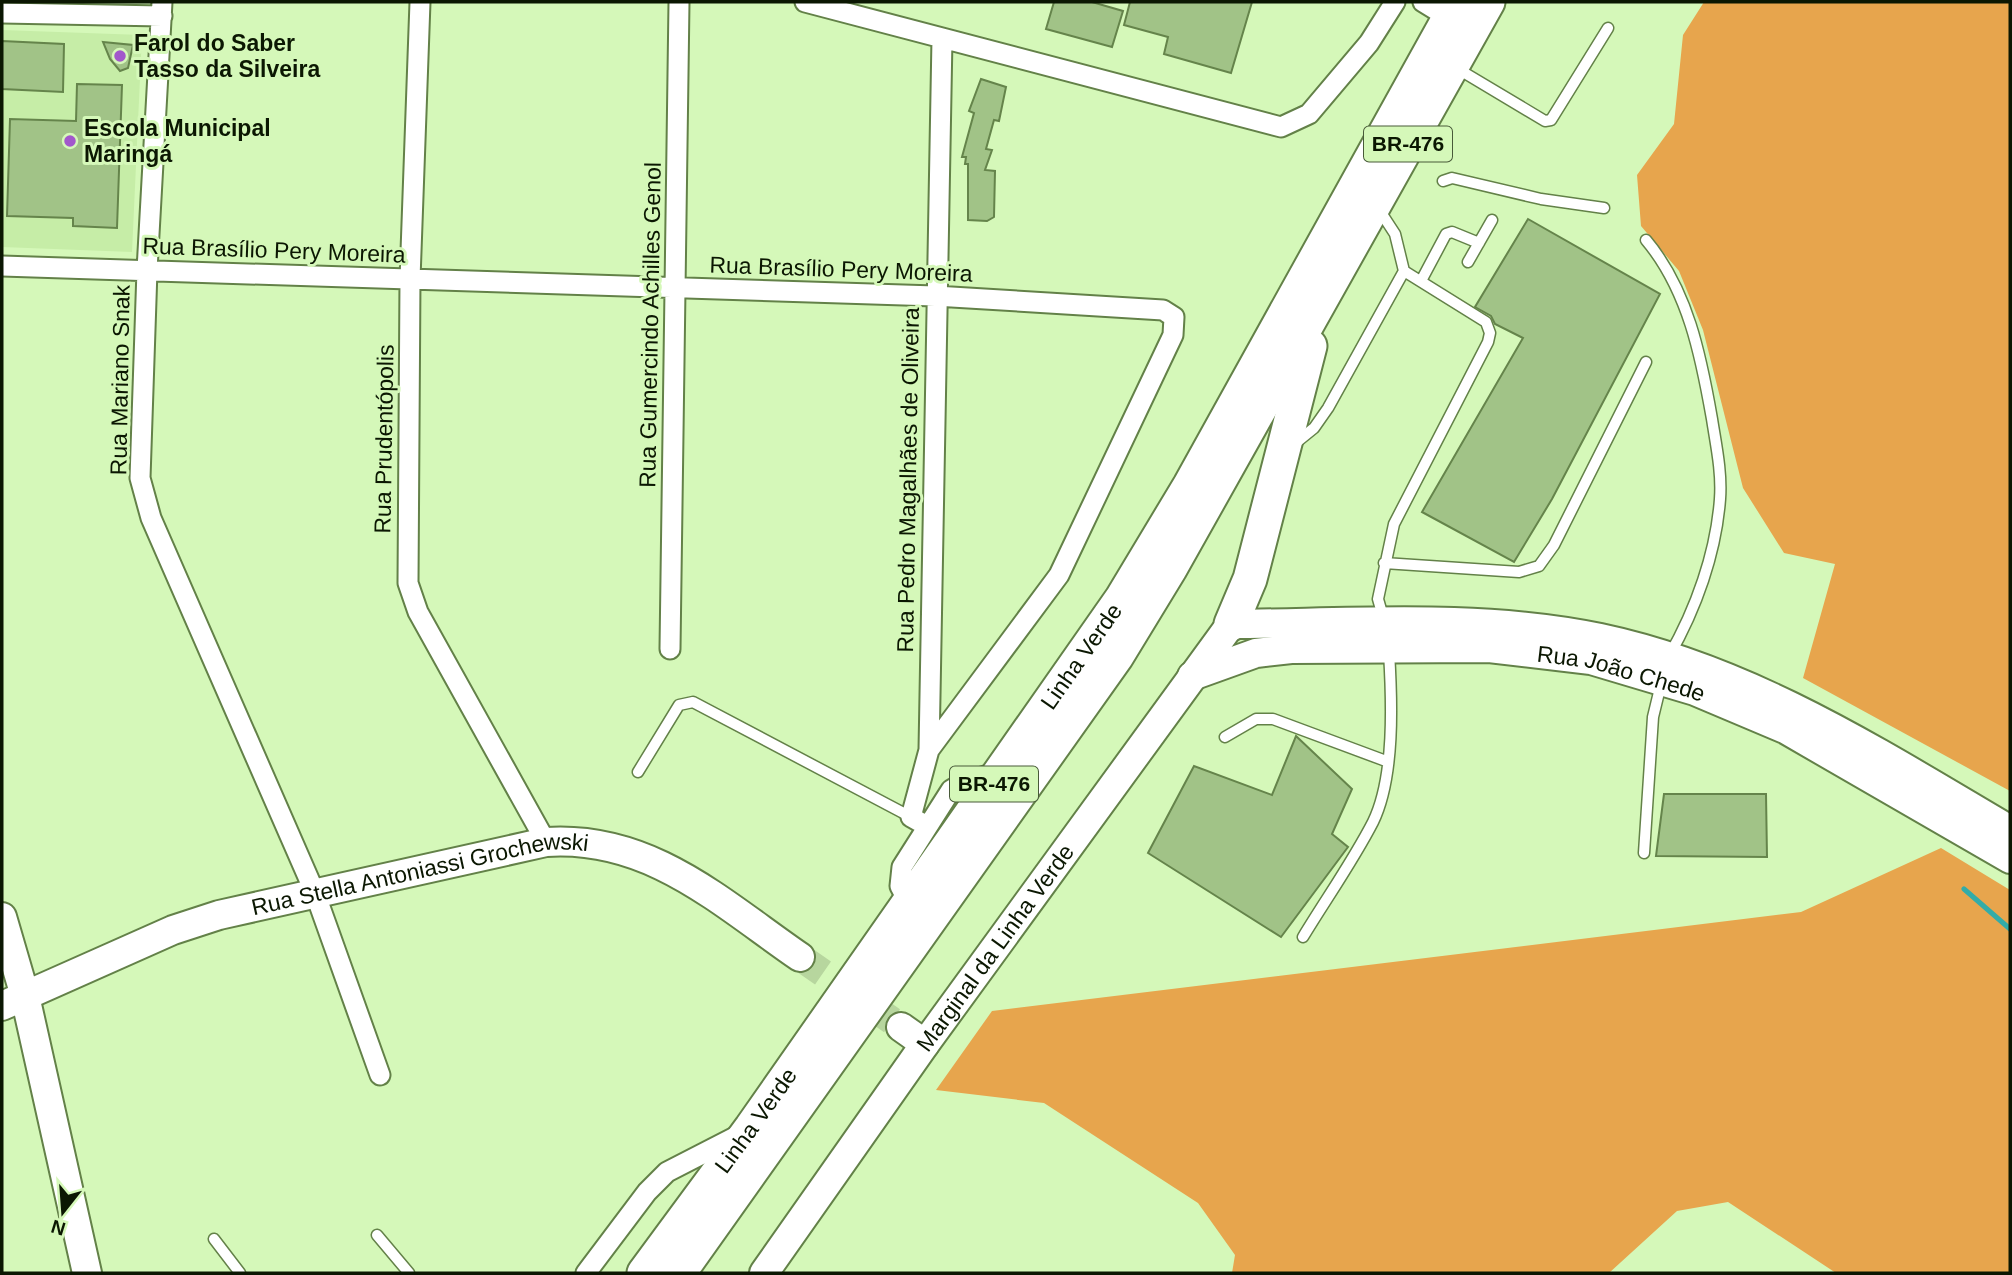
<svg xmlns="http://www.w3.org/2000/svg" width="2012" height="1275" font-family="Helvetica,sans-serif">
	<rect width="100%" height="100%" fill="#d5f8b9"/>
	<path fill="#c6eda7" d="M2,30L142,35L132,252L2,247Z"/>
	<path fill="#e7a54d" d="M1704,2H2010V791L1803,678L1835,564L1784,553L1743,488L1703,330L1679,271L1641,226L1637,175L1674,124L1683,35Z
		M1941,848L2010,890V1273H1836L1728,1202L1677,1211L1609,1273H1232L1235,1255L1198,1203L1044,1103L936,1090L992,1011L1801,912Z"/>
	<g fill="none" stroke-linecap="round" stroke-linejoin="round">
		<path stroke="#33aca8" stroke-width="5" d="M1964,889L2010,929"/>
	</g>
	<path fill="#a1c387" stroke="#65844b" stroke-width="2" d="M1054,2H1092L1123,11L1112,47L1046,29Z
		M1130,2H1252L1231,73L1164,54L1168,37L1124,25Z
		M2,41L64,44L63,92L2,89Z
		M103,42L133,45L128,68L120,71L110,59Z
		M981,79L1006,87L999,121L994,120L986,149L992,150L985,170L995,171L994,217L987,221L968,220V164H965L966,157H962L974,113L969,111Z
		M77,84L122,85L117,228L73,226V218L7,216L10,119L76,121Z
		M1528,219L1660,294L1552,499L1514,562L1422,512L1523,338L1495,324L1491,316L1475,307Z
		M1296,736L1352,789L1332,834L1348,847L1281,937L1148,853L1194,766L1272,795Z
		M1664,794H1766L1767,857L1656,856Z"/>
	<g fill="none" stroke-linecap="round" stroke-linejoin="round">
		<path stroke="#b7d69e" stroke-width="28" stroke-dasharray="28 14" stroke-linecap="butt" d="M800,957L901,1027"/>
		<g stroke="#638148" stroke-width="13">
			<path id="service" d="M1458,69L1545,121L1551,120L1608,28
				M1443,181L1452,178L1541,199L1604,208
				M1380,211L1395,234L1404,271
				M1646,240C1688,290 1701,356 1712,419C1716,445 1722,472 1720,499C1716,553 1696,609 1669,656
				M1468,262L1492,220
				M1421,281L1446,234L1452,232L1479,243
				M1293,445L1314,428L1328,408L1404,271L1486,322L1490,333L1488,342L1394,524L1378,599L1384,620
				M1384,563L1519,572L1539,566L1554,545L1646,362
				M1225,737L1256,719H1273L1386,761
				M638,772L679,705L693,702L911,817
				M1644,853L1653,717L1661,684
				M1303,937C1326,899 1353,861 1373,822C1395,777 1392,701 1389,652
				M377,1235L409,1273
				M214,1239L240,1273"/>
		</g>
		<g stroke="#638148" stroke-width="23">
			<path id="minor" d="M162,2L147,270L140,478L151,518L315,893L380,1075
				M420,2L410,279L408,583L418,612L546,842
				M805,2L1281,127L1309,114L1369,43L1395,2
				M1423,2L1449,18
				M2,13L162,16
				M2,266L935,296L1163,310L1174,317L1173,335L1059,575L929,750
				M670,649L679,2
				M927,826L911,817L929,750L942,38
				M909,903L900,886L902,867L951,790L963,783L998,772
				M586,1273L647,1192L667,1172L741,1134"/>
		</g>
		<g stroke="#638148" stroke-width="32">
			<g id="secondary">
				<path id="s1" d="M1192,676L1256,653L1291,649L1489,648L1591,660L1695,691L1785,729L2010,859"/>
				<path d="M2,917L25,996L87,1273"/>
				<path id="s2" d="M2,1006L173,930L219,915L546,842C650,835 720,902 800,957"/>
				<path d="M901,1027L925,1044"/>
				<path id="s3" d="M764,1273L925,1044L1231,624C1353,623 1480,613 1600,638C1751,670 1879,753 2010,830"/>
			</g>
		</g>
		<g stroke="#638148" stroke-width="37">
			<g id="trunk">
				<path d="M1231,624L1250,579L1310,346"/>
				<path id="s4" d="M644,1273L751,1128L1122,598L1190,485L1458,2"/>
				<path d="M679,1273L1117,656L1170,569L1488,2"/>
			</g>
		</g>
		<use href="#service" stroke="#fff" stroke-width="10"/>
		<use href="#minor" stroke="#fff" stroke-width="19"/>
		<use href="#secondary" stroke="#fff" stroke-width="28"/>
		<use href="#trunk" stroke="#fff" stroke-width="33"/>
	</g>
	<g fill="#a258cb" stroke="#d5f8b9" stroke-width="2.5">
		<circle cx="120" cy="56" r="7"/>
		<circle cx="70" cy="141" r="7"/>
	</g>
	<g text-anchor="middle" stroke-width="6" stroke-linejoin="round" paint-order="stroke">
		<g fill="#d5f8b9" stroke="#485a39" stroke-width="2">
			<rect x="1364" y="126.5" width="88" height="35" rx="5"/>
			<rect x="950" y="766.5" width="88" height="35" rx="5"/>
		</g>
		<g font-size="21" font-weight="bold" fill="#0b1702">
			<text x="1408" y="151">BR-476</text>
			<text x="994" y="791">BR-476</text>
		</g>
		<g font-size="23" font-weight="bold" fill="#0b1702" stroke="#d5f8b9" text-anchor="start">
			<text x="134" y="51">Farol do Saber<tspan x="134" dy="26">Tasso da Silveira</tspan></text>
			<text x="84" y="136">Escola Municipal<tspan x="84" dy="26">Maringá</tspan></text>
		</g>
		<g font-size="23" fill="#0b1702" stroke="#d5f8b9">
			<text transform="translate(274 250) rotate(2)" y="8">Rua Brasílio Pery Moreira</text>
			<text transform="translate(841 269) rotate(2)" y="8">Rua Brasílio Pery Moreira</text>
			<text transform="translate(650 325) rotate(-89)" y="8">Rua Gumercindo Achilles Genol</text>
			<text transform="translate(120 380) rotate(-89)" y="8">Rua Mariano Snak</text>
			<text transform="translate(384 439) rotate(-89)" y="8">Rua Prudentópolis</text>
			<text transform="translate(908 480) rotate(-89)" y="8">Rua Pedro Magalhães de Oliveira</text>
			<text dy="8" stroke="none"><textPath href="#s4" startOffset="756">Linha Verde</textPath></text>
			<text dy="8" stroke="none"><textPath href="#s1" startOffset="436">Rua João Chede</textPath></text>
			<text dy="8" stroke="none"><textPath href="#s2" startOffset="441">Rua Stella Antoniassi Grochewski</textPath></text>
			<text dy="8" stroke="none"><textPath href="#s3" startOffset="399">Marginal da Linha Verde</textPath></text>
			<text dy="8" stroke="none"><textPath href="#s4" startOffset="189">Linha Verde</textPath></text>
		</g>
	</g>
	<rect width="2012" height="1275" fill="none" stroke="#0b1702" stroke-width="7"/>
	<g transform="translate(63 1212) rotate(197)" stroke="#d5f8b9" stroke-width="5" paint-order="stroke">
	<path d="M0-5L12 26L0 18L-12 26Z" fill="#0b1702"/>
	<text y="-10" font-size="19" font-weight="bold" text-anchor="middle" fill="#0b1702">N</text>
	</g>
</svg>
